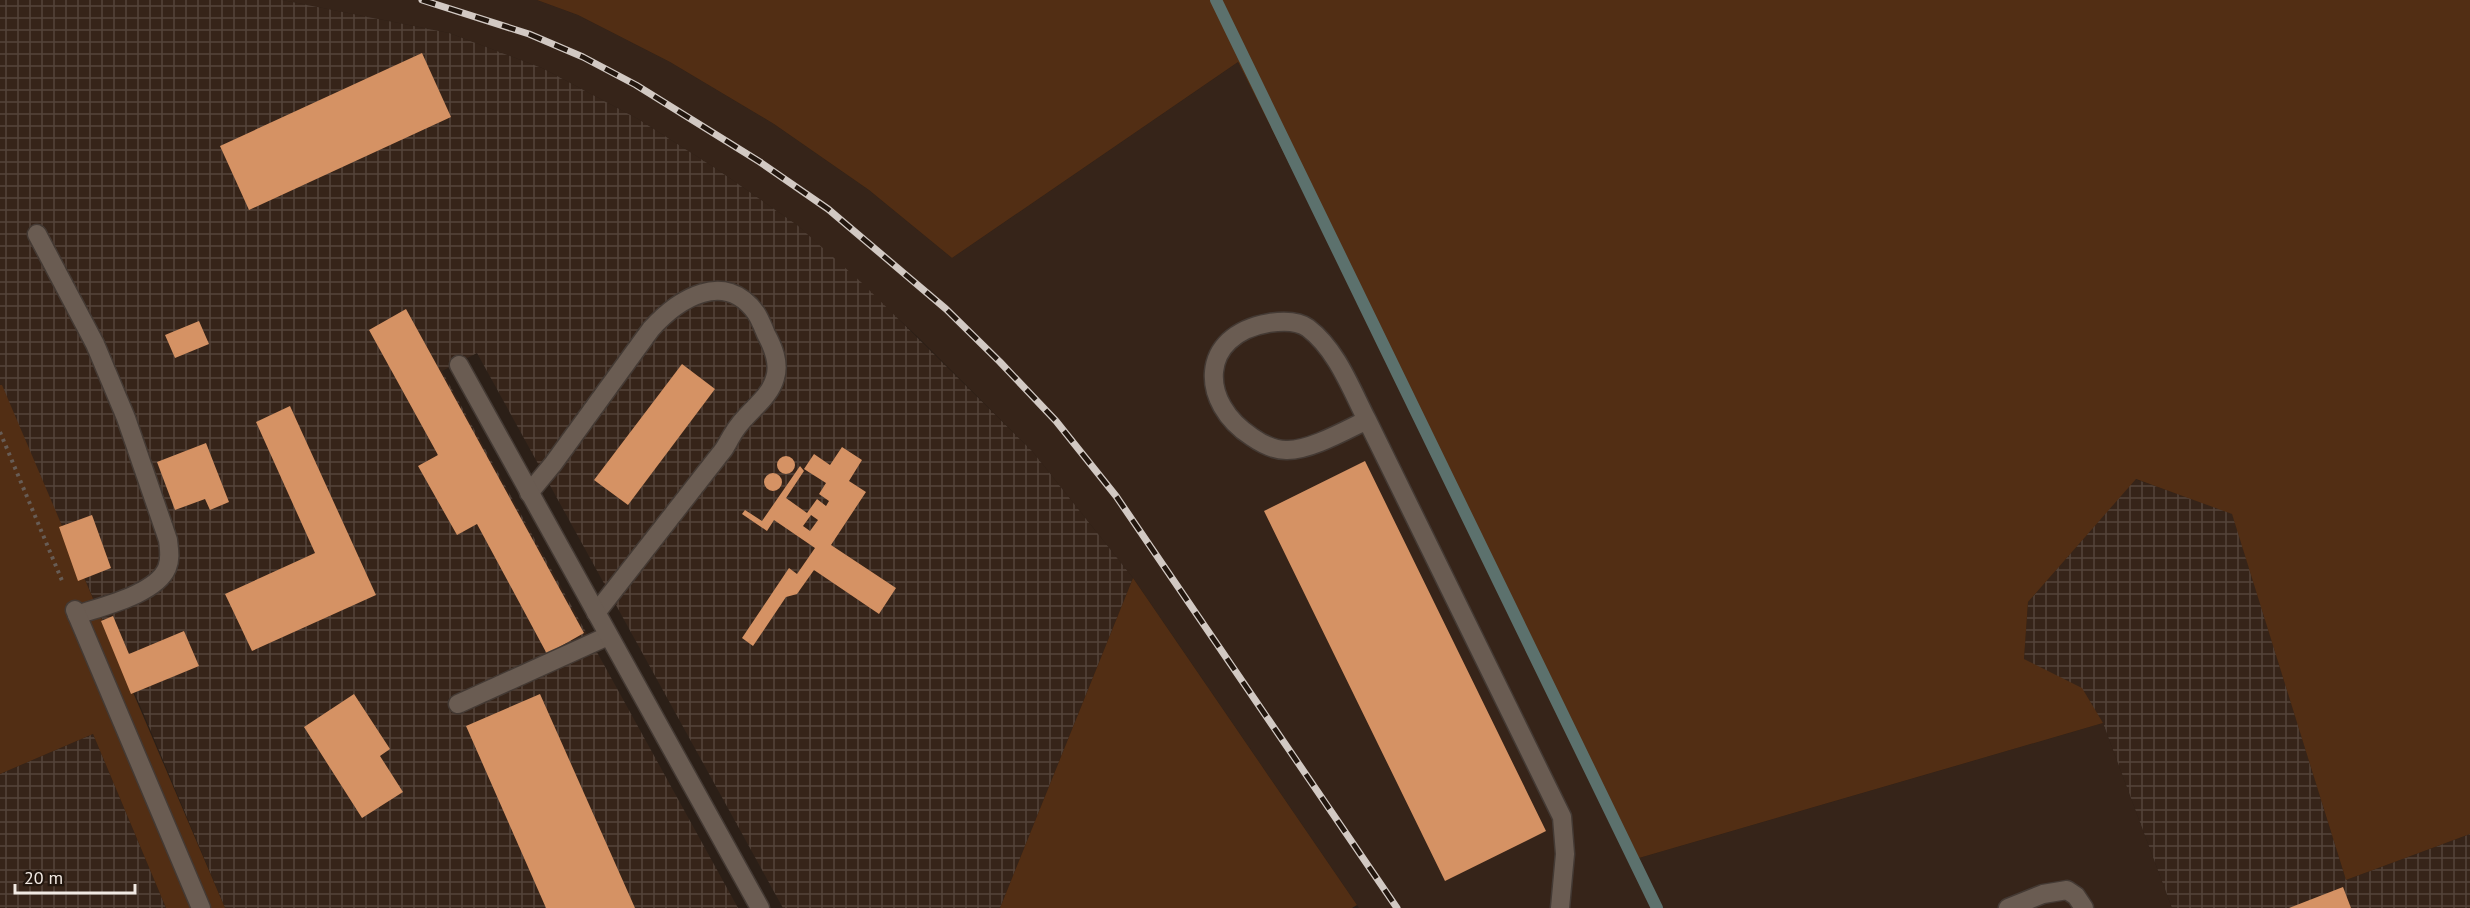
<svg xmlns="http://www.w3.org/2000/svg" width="2470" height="908" font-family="'PT Sans',sans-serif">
	<defs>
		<pattern id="industrial-grid" width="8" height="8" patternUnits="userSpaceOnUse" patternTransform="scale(1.5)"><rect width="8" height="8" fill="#362419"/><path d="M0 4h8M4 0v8" fill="none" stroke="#54443a"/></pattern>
	</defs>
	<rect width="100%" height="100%" fill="#2b1f17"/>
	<path fill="#362419" d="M282,0H537L578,15L670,62L774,124L869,190L952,258L1238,62L1639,858L2103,723L2172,908H1359L1133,578L1032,451L919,338L797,225L715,168L638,119L542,68L449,33Z"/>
	<path fill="url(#industrial-grid)" d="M0,0H282L449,33L542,68L638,119L715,168L797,225L861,282L1032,451L1133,578L1000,908H783L477,353L442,371L738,908H225L145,717L0,385Z
		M2135,479L2232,513L2346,880L2470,834V908H2172L2103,723L2024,659L2028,602Z
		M93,734L166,908H0V774Z"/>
	<path fill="#522e14" d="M537,0H2470V834L2346,880L2232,514L2136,479L2028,602L2024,659L2082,688L2103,723L1639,858L1238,62L952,258L869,190L774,124L670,62L578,15Z
		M0,385H2L225,908H166L93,734L0,774Z
		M1133,578L1357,905L1352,908H1000Z"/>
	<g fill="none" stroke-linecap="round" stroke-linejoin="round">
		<path stroke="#5c716d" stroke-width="12" d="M1216,0L1657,908"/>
	</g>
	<path fill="#d59264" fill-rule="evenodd" d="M422,53L451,117L249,210L220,146Z
		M406,309L584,633L547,654L477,524L457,535L418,466L438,455L369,330Z
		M199,321L209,344L175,358L165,335Z
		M682,364L715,389L628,505L594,480Z
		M290,406L376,595L252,651L225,594L315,553L256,422Z
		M206,443L229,502L210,510L205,499L175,510L157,462Z
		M842,447L862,460L849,481L866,492L831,545L896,588L879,614L814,570L797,594L786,597L753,646L742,638L789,568L797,574L815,548L774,520L767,531L742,514L745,510L762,521L800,466L804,471L786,498L807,513L817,499L826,506L829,501L819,494L826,483L804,469L814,454L830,465ZM811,515L818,520L810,531L803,526Z
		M777 465a9 9 0 1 1 18 0a9 9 0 1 1-18 0Z
		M1365,461L1546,831L1445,881L1264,511Z
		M764 482a9 9 0 1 1 18 0a9 9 0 1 1-18 0Z
		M92,515L111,568L78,581L59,527Z
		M113,616L129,654L184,631L199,666L131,694L101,621Z
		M354,694L390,749L380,756L403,792L362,818L304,727Z
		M540,694L635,908H546L466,726Z
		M2343,887L2351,908H2289Z"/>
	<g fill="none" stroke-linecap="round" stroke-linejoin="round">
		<g stroke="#443a34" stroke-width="21">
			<path id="service" d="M37,234L95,344L126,418L168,540C169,550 171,558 167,568C156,594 103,606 77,615
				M1367,420C1346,430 1309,451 1286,450C1274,450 1262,444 1252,437C1199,403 1198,335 1269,323C1282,321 1297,320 1308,328C1337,350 1351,389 1367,420L1562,817L1565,854L1560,908
				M529,493L553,464L651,329C678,299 725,269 756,313C760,319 763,327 766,334C773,347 780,363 775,378C770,397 750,410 739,425C733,432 729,441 724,449L596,613
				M458,704L608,636
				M2008,908L2043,894L2067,890L2076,896L2084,908"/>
		</g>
		<g stroke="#443a34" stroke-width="21">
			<path id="minor" d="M459,365L760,908
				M75,610L201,908"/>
		</g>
		<path stroke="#675c55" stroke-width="4" stroke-dasharray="3 4.5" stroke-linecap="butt" d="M0,432L63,583"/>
		<use href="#service" stroke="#6a5c52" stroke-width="18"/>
		<use href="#minor" stroke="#6a5c52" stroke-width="18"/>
		<g stroke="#d2c9c3" stroke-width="7">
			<path id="rail" d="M422,0L529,34L583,57L636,85L760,162L828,209L946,309L1000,362L1056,421L1116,496L1397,908"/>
		</g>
		<use href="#rail" stroke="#22160e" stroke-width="4.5" stroke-dasharray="14" stroke-linecap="butt"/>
	</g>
	<path d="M15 884v9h120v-9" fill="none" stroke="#f1e9e3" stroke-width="3"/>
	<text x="24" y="884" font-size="18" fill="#f1e9e3" stroke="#22160e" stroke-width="4.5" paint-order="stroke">20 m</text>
</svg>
